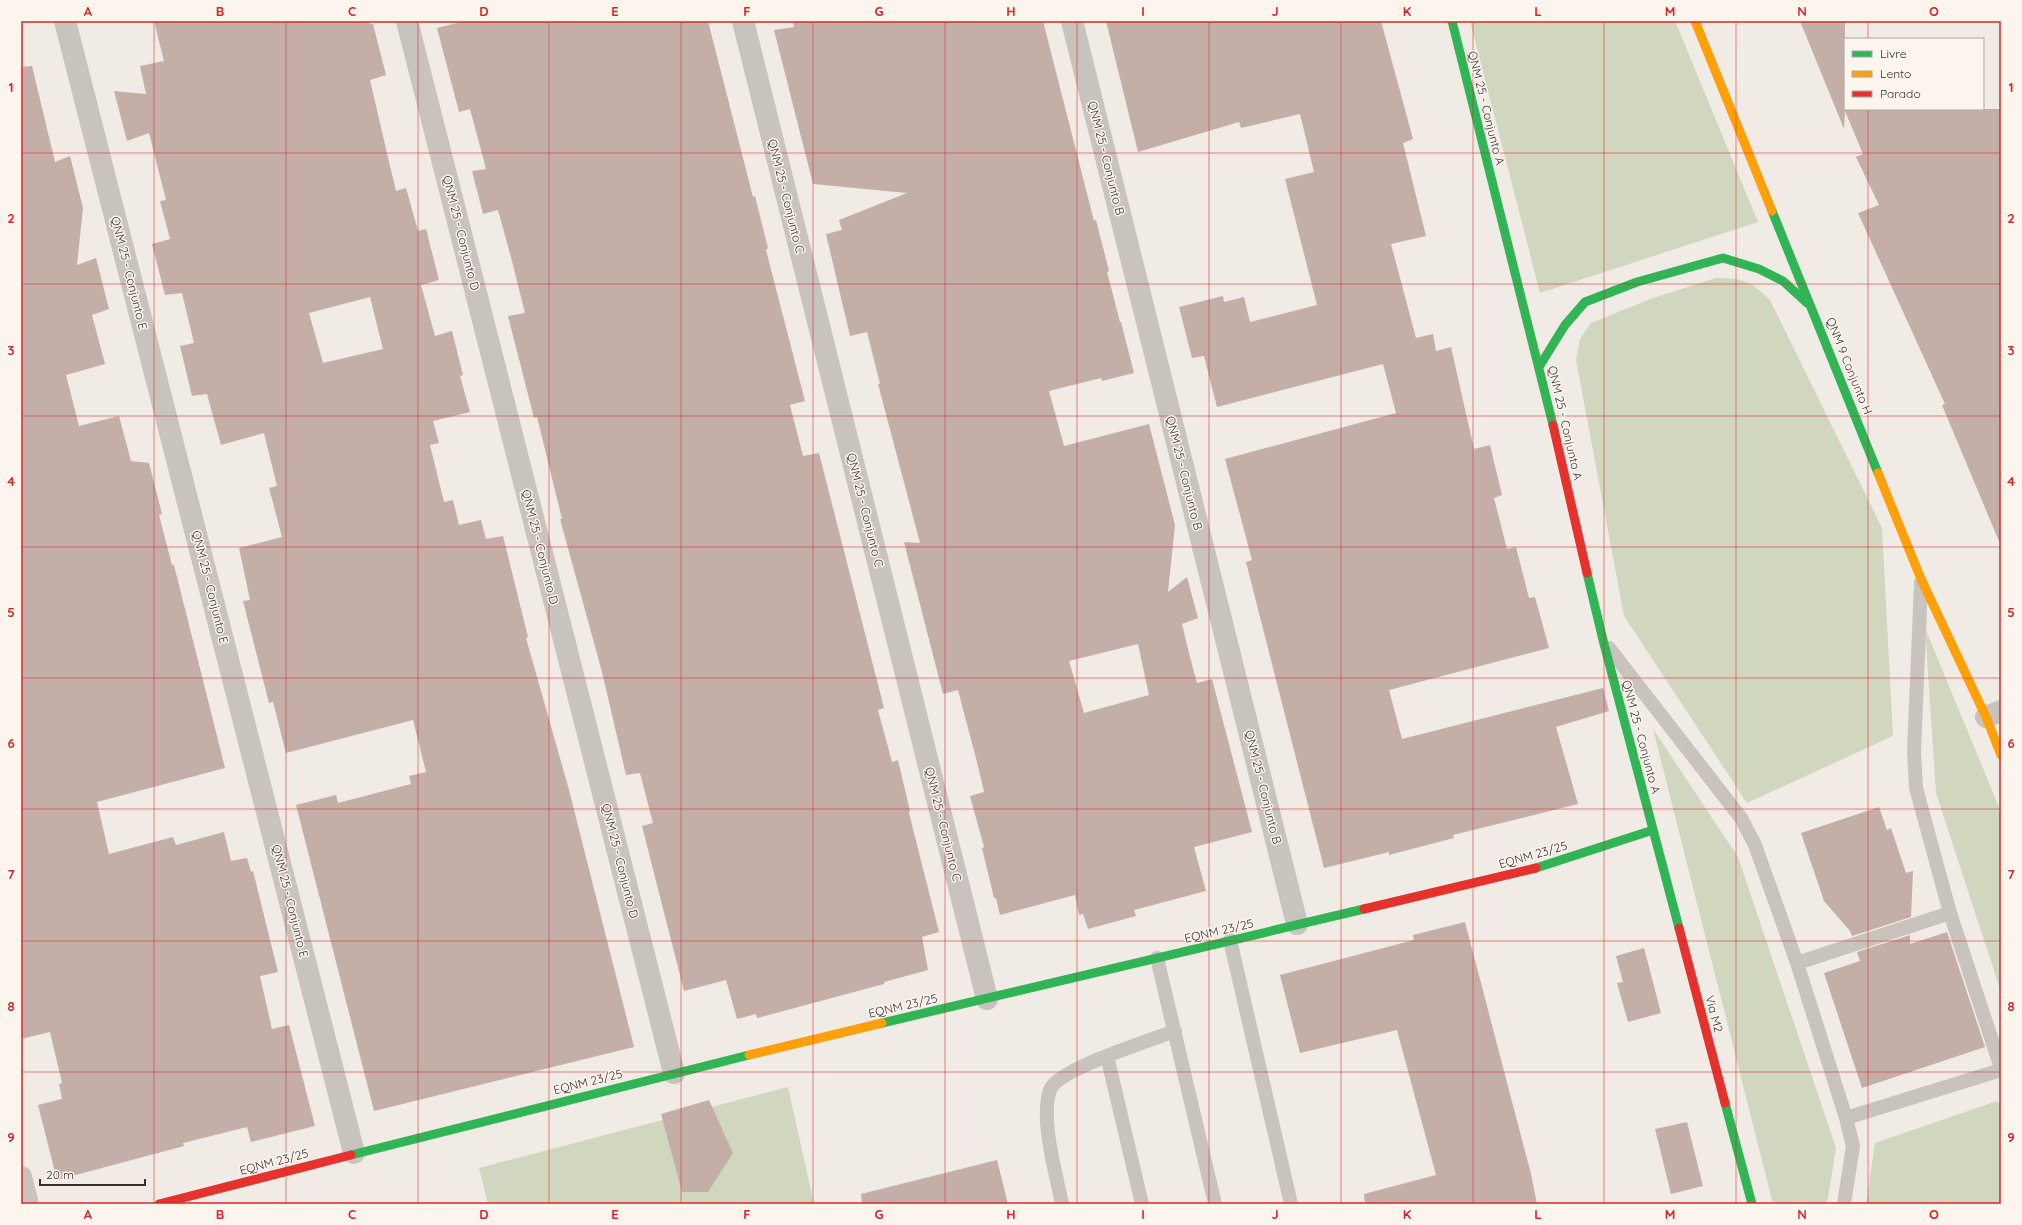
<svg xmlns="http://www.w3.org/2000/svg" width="2022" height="1225" font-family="Quicksand,sans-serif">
	<rect width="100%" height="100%" fill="#f0ebe5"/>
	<path fill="#d1d6bf" d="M1470,21H1675L1758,222L1540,293Z
		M1716,278C1743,278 1751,281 1770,300L1882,528L1893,736L1747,803L1624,616L1576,360L1580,339L1591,323L1653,298Z
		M1925,628L2001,812V992L1936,793Z
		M1653,729L1738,857L1836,1148L1827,1204H1773Z
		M788,1087L814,1204H488L479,1168Z
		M1997,1101L2001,1105V1204H1866L1875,1143Z"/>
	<path fill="#c3afa7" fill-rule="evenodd" d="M154,21H369L370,24H373L386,75L370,80L386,149L396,191L406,188L418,231L426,229L439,280L421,285L435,336L452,331L463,375L460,376L470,412L433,421L439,443L430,445L444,502L453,500L459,525L481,520L486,539L503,536L528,637L526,638L569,790L634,1047L374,1111L296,805L336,795L338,803L411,784L409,776L426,772L413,720L286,753L273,702L269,703L243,601L250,600L239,548L282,537L269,488L277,486L264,433L221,445L207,394L192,396L180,346L194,343L182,293L165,295L152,244L170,239L160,201L166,200L149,133L127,141L114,91L146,94L140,66L164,61ZM370,297L383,349L323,363L309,313Z
		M465,21H708L753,197L755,196L768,248L766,250L805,401L790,405L803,456L819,453L884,708L878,710L892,762L898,760L910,811L909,813L939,932L922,937L928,970L884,982V984L757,1018L756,1014L737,1019L726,980L684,991L642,826L653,823L640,773L626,775L602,672L560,519H562L537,417L534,418L508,316L525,313L512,261L498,210L483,214L472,171L486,169L470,109L459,112L437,28Z
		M793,21H1043L1094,221L1096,220L1109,271L1107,272L1120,322H1121L1134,373L1102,381L1101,378L1049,391L1064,446L1149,424L1175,525L1168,592L1187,577L1198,618L1182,624L1190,657L1197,683L1212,679L1252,832L1194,847L1206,891L1134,910L1136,916L1088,929L1083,914L1079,915L1075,895L1000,915L996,898H994L982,848L984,847L970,796L984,792L978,766L958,690L943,694L904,542L920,543L878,384H880L867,332L850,336L826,234L842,230L839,220L907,193L813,184L774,30L794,27ZM1138,644L1149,695L1084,713L1069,661Z
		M1106,21H1381L1413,139L1403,143L1426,236L1391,244L1416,338L1433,334L1436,351L1451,347L1474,449L1490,445L1502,495L1494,498L1507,549L1516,547L1529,598L1535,597L1549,648L1389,690L1402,739L1603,688L1609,711L1556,727L1578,804L1453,835L1454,838L1389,855V852L1324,868L1246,562L1252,560L1225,459L1396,413L1383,364L1217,407L1204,356L1192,358L1179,307L1223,296L1224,302L1244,297L1250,322L1317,305L1285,179L1314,172L1300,114L1241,128L1239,122L1138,152Z
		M1800,21H1845V109H2001V546L1942,405L1945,404L1858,213L1879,205L1856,157L1863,154L1845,111L1844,129Z
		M32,66L55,162L70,156L83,208L77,265L96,258L109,309L92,315L105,364L66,375L79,426L119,416L131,461L149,463L162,514L159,515L172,565H174L225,768L97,802L109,854L173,837L176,845L224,832L231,861L247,858L251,872L253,871L278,972L260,976L272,1029L289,1025L315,1126L251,1142L247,1127L183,1143L184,1146L57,1180L38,1105L62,1099L59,1084L62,1083L50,1032L21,1039V67Z
		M1879,807L1887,830L1891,828L1906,873L1913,871L1911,917L1852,936L1850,931L1824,901L1801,833Z
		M1465,922L1531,1174L1537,1204H1365L1364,1194L1436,1175L1397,1030L1300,1053L1280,975L1414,940L1413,935Z
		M1947,932L1985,1047L1862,1088L1824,973L1860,961L1857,952L1910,935V944Z
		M1644,948L1661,1013L1628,1022L1617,983L1623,982L1616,956Z
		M709,1100L733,1153L708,1192H682L661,1114Z
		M1687,1122L1703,1186L1671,1194L1655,1129Z
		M997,1160L1008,1204H862L861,1194Z"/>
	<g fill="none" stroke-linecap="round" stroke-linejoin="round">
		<path stroke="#c9c3be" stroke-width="14" d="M1921,583L1914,752L1916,788L1950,913L2001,1068
			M1609,648L1741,818L1755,845L1797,963L1846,1118L1853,1146L1844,1204
			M1230,940L1291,1204
			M1157,958L1215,1204
			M1797,963L1950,913
			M1107,1056L1142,1204
			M1846,1118L2001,1070
			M1062,1204C1056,1173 1040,1120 1050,1090C1057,1069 1152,1040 1175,1031"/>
		<path stroke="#c9c3be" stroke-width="22" d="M65,21L354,1153
			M407,21L674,1073
			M743,21L987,999
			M1072,21L1297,924
			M1986,717L2001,711
			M21,1177L28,1204"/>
		<path stroke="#30b455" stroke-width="9" d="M1452,21L1553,425
			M1772,211L1878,473
			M1539,367L1565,325L1585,302L1637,282L1723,258L1759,269L1783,281L1807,303
			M1587,573L1603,640L1679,928
			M1536,868L1653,830
			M882,1023L1364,909
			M1725,1103L1752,1204
			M351,1155L749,1055"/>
		<path stroke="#ff9f0a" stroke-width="9" d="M1695,21L1772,211
			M1878,473L1921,579L1986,717L2001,755
			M749,1055L882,1023"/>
		<path stroke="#e5322d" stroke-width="9" d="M1553,425L1587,573
			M1364,909L1536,868
			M1679,928L1725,1103
			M159,1204L351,1155"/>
	</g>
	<path fill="none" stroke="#d62828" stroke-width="1" stroke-opacity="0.55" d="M154,21V1204M286,21V1204M418,21V1204M549,21V1204M681,21V1204M813,21V1204M945,21V1204M1077,21V1204M1209,21V1204M1341,21V1204M1473,21V1204M1604,21V1204M1736,21V1204M1868,21V39M1868,109V1204M21,153H2001M21,284H2001M21,416H2001M21,547H2001M21,678H2001M21,809H2001M21,941H2001M21,1072H2001"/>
	<g text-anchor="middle" stroke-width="3" stroke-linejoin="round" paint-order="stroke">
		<g font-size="12" fill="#3b302b" stroke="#fbf5ee">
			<text transform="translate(1486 108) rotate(76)" y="4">QNM 25 - Conjunto A</text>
			<text transform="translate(1106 158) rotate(76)" y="4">QNM 25 - Conjunto B</text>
			<text transform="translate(786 196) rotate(76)" y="4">QNM 25 - Conjunto C</text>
			<text transform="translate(461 233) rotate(76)" y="4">QNM 25 - Conjunto D</text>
			<text transform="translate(129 273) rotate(76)" y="4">QNM 25 - Conjunto E</text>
			<text transform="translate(1849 366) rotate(68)" y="4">QNM 9 Conjunto H</text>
			<text transform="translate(1565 423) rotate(77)" y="4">QNM 25 - Conjunto A</text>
			<text transform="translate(1184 473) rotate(76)" y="4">QNM 25 - Conjunto B</text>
			<text transform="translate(865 510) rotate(76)" y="4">QNM 25 - Conjunto C</text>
			<text transform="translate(540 547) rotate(76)" y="4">QNM 25 - Conjunto D</text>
			<text transform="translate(210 587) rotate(76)" y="4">QNM 25 - Conjunto E</text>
			<text transform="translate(1641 737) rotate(75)" y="4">QNM 25 - Conjunto A</text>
			<text transform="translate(1263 787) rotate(76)" y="4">QNM 25 - Conjunto B</text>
			<text transform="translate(943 824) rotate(76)" y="4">QNM 25 - Conjunto C</text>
			<text transform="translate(1533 855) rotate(-16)" y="4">EQNM 23/25</text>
			<text transform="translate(620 861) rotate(76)" y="4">QNM 25 - Conjunto D</text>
			<text transform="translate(290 901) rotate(76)" y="4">QNM 25 - Conjunto E</text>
			<text transform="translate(1219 931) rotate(-13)" y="4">EQNM 23/25</text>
			<text transform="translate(903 1006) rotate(-13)" y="4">EQNM 23/25</text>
			<text transform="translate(1714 1014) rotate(75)" y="4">Via M2</text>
			<text transform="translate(588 1082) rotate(-14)" y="4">EQNM 23/25</text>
			<text transform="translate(274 1162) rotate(-15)" y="4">EQNM 23/25</text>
		</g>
	</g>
	<rect width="2022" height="1225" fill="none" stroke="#fbf5ee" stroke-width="44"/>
	<rect x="1844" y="38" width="140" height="72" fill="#fbf5ee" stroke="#aea6a0"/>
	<rect x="1852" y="51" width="20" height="6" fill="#30b455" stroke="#aea6a0"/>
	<text x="1880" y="58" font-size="12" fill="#3b302b">Livre</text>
	<rect x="1852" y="71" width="20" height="6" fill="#ff9f0a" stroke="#aea6a0"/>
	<text x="1880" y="78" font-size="12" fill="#3b302b">Lento</text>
	<rect x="1852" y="91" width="20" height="6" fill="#e5322d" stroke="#aea6a0"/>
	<text x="1880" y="98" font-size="12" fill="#3b302b">Parado</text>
	<path d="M40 1179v6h105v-6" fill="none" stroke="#3b302b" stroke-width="2"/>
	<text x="46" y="1179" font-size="12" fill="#3b302b" stroke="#fbf5ee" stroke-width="3" paint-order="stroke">20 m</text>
	<rect x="22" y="22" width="1978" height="1181" fill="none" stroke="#d62828" stroke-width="1.5"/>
	<g font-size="13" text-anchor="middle" font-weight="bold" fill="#d62828">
		<text x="88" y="16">A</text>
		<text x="220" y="16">B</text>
		<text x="352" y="16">C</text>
		<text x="484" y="16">D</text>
		<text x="615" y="16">E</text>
		<text x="747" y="16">F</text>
		<text x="879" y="16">G</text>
		<text x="1011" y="16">H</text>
		<text x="1143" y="16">I</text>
		<text x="1275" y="16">J</text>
		<text x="1407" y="16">K</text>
		<text x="1538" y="16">L</text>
		<text x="1670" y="16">M</text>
		<text x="1802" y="16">N</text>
		<text x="1934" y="16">O</text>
		<text x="11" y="92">1</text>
		<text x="2011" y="92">1</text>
		<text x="11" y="223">2</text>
		<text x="2011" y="223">2</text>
		<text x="11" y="355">3</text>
		<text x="2011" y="355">3</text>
		<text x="11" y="486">4</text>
		<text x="2011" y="486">4</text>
		<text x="11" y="617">5</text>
		<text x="2011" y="617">5</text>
		<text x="11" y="748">6</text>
		<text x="2011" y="748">6</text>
		<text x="11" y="879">7</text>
		<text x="2011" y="879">7</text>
		<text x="11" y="1011">8</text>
		<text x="2011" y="1011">8</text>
		<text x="11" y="1142">9</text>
		<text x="2011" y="1142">9</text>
		<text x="88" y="1219">A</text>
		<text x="220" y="1219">B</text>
		<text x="352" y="1219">C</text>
		<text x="484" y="1219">D</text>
		<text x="615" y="1219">E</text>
		<text x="747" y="1219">F</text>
		<text x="879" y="1219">G</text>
		<text x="1011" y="1219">H</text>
		<text x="1143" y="1219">I</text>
		<text x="1275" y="1219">J</text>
		<text x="1407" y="1219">K</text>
		<text x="1538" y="1219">L</text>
		<text x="1670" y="1219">M</text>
		<text x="1802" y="1219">N</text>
		<text x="1934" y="1219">O</text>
	</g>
</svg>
